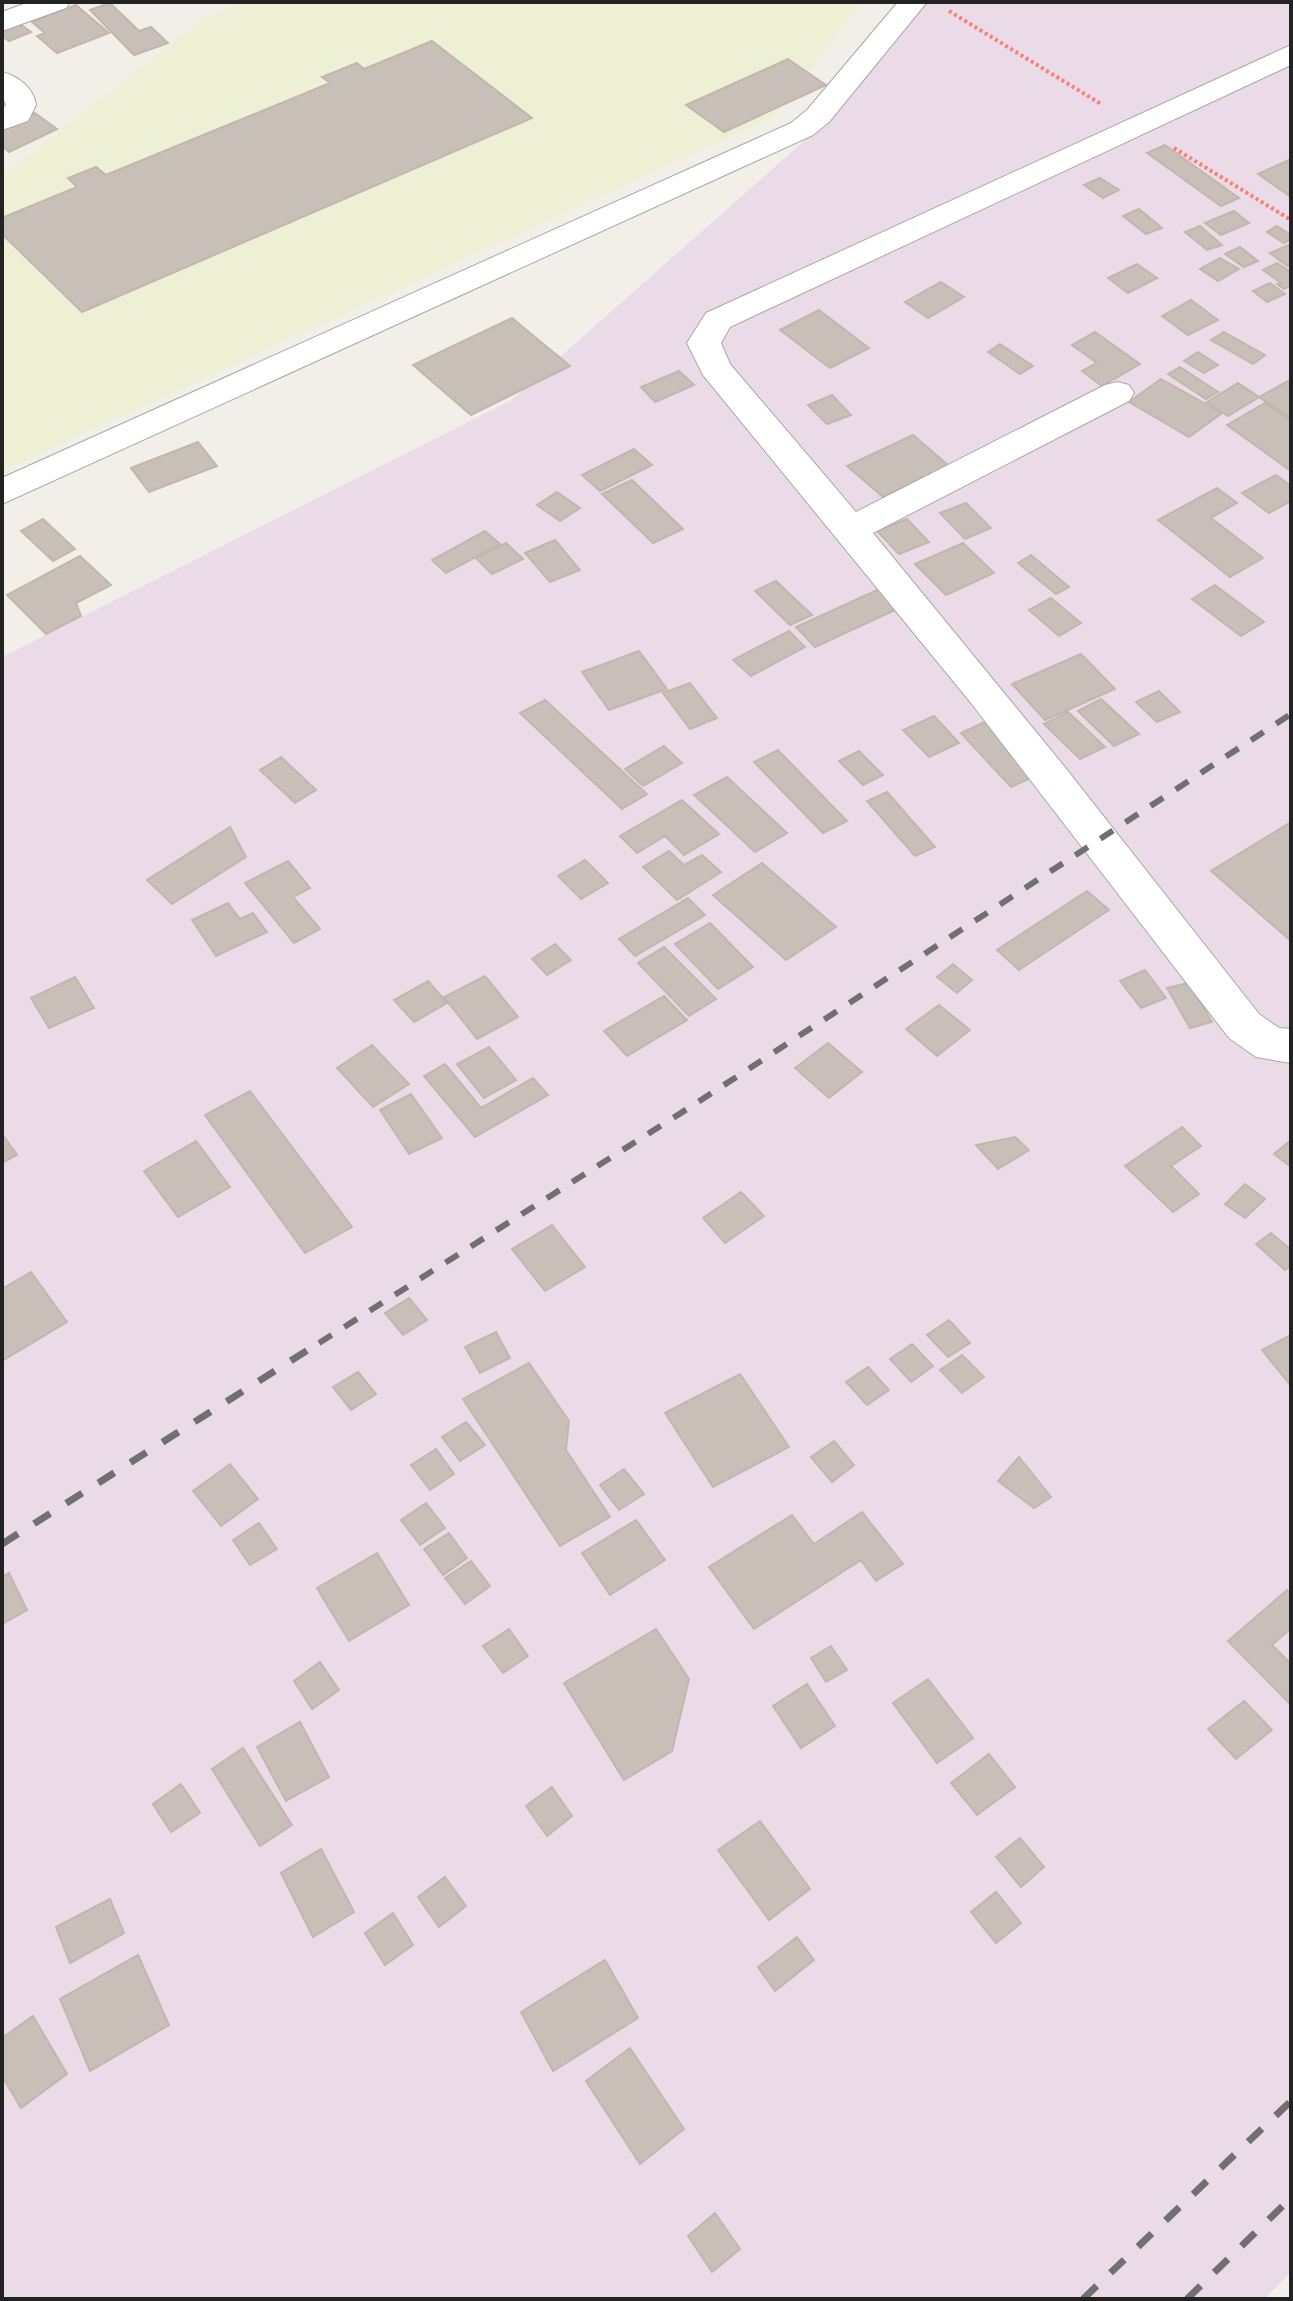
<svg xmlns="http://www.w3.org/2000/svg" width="1293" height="2301" font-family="'Golos Text',sans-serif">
	<rect width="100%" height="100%" fill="#f2efe9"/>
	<path fill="#ebdbe8" d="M910,2H1291V2272L1264,2299H2V657L510,401L812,134Z"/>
	<path fill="#eef0d5" d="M242,2H859L861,3L774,117L2,471V176L204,18Z"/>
	<path fill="#c7bfb8" stroke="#c4b6ab" stroke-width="2" d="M110,3L139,31L151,27L168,43L134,55L90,10Z
		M76,5L109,33L57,53L37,36L45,33L32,22Z
		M20,24L31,32L9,41L2,36V31Z
		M432,41L532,118L82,312L2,234V218L77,187L68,178L96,167L106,175L330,83L322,77L357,63L364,69Z
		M788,59L826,85L724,132L686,105Z
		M35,113L57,129L9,152L2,146V128Z
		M1165,145L1239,198L1221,206L1147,153Z
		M1291,159V197L1258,174Z
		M1100,178L1119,190L1103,198L1084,185Z
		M1139,209L1162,228L1146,234L1123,216Z
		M1234,211L1249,223L1221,235L1205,223Z
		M1200,226L1222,245L1207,250L1185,232Z
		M1277,226L1291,235V239L1284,243L1267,232Z
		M1291,244V265L1287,266L1270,253Z
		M1240,247L1258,261L1244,267L1225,254Z
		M1220,258L1239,269L1218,281L1200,269Z
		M1277,263L1291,272V285L1284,289L1277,284L1281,283L1263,270Z
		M1137,264L1157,278L1128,293L1108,278Z
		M941,282L964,297L928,318L905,302Z
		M1270,283L1285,294L1267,302L1253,291Z
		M1191,300L1218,320L1188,335L1162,316Z
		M819,310L869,348L830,368L780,330Z
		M512,318L570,366L471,415L413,365Z
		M1095,332L1140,364L1102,386L1082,371L1097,363L1072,345Z
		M1224,332L1265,355L1253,364L1211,340Z
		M1000,344L1033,366L1020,374L988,352Z
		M1198,352L1218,365L1204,373L1184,361Z
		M1180,367L1218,392L1206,399L1168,374Z
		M679,371L694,385L655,402L641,387Z
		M1161,379L1222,413L1189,437L1129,402Z
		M1288,381L1291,383V419L1259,397Z
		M1238,383L1259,397L1228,416L1207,402Z
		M832,395L851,415L827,424L808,405Z
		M1265,403L1291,421V471L1227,425Z
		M913,435L948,465L883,497L847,466Z
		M198,442L217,466L149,492L131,468Z
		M634,449L652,465L600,491L582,475Z
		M1276,475L1291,486V501L1269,513L1242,493Z
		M632,480L683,529L653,543L602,494Z
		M1217,488L1237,503L1211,518L1263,558L1230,577L1158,520Z
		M557,492L580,508L560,521L537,505Z
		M966,503L991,528L965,539L940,513Z
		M43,519L75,549L53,561L21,531Z
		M907,519L929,542L899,554L877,531Z
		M485,531L500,544L446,573L432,560Z
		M555,540L580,570L550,582L525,553Z
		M506,543L523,559L492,574L476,558Z
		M963,543L994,573L946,595L915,564Z
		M1031,555L1069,587L1056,594L1018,563Z
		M80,556L111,585L76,603L81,616L46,634L7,595Z
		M776,581L812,615L790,625L755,591Z
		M1215,585L1264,622L1241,636L1192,599Z
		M886,586L906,605L815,647L796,627Z
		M1051,598L1081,623L1059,636L1029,610Z
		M789,631L805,647L751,676L733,660Z
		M639,651L667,689L609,710L582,672Z
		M1081,654L1115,689L1045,720L1012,684Z
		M690,683L717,718L690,729L663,693Z
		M1159,691L1180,712L1157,722L1136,702Z
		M1101,699L1139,734L1114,746L1078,711Z
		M545,700L647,794L622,809L520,713Z
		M1068,712L1105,747L1080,759L1044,724Z
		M934,716L959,743L929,757L903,730Z
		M991,719L1042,773L1011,787L961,733Z
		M664,746L682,763L643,786L625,769Z
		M778,750L847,821L823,833L754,762Z
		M859,751L883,775L863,785L839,761Z
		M281,757L316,790L295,803L260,770Z
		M727,777L787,833L755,852L694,795Z
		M887,792L935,847L915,856L867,801Z
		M682,800L719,834L684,855L665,836L637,853L620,836Z
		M1291,822V941L1211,871Z
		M230,827L246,857L172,904L147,880Z
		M669,851L684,865L702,855L721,872L677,900L643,867Z
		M585,860L608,883L581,899L558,876Z
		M288,861L310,888L293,897L320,929L294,943L245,883Z
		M762,863L836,927L786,960L713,895Z
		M1087,891L1109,910L1019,970L997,950Z
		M688,898L705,915L635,956L619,939Z
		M228,903L240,919L253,913L267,932L216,956L192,920Z
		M710,923L753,967L718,989L675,944Z
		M555,944L571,960L547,975L532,959Z
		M664,947L716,999L689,1016L638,963Z
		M953,964L972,980L957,993L937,977Z
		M1145,970L1166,998L1141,1008L1120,981Z
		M485,976L518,1017L477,1039L444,997Z
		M75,977L94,1008L49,1028L31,998Z
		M428,981L447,1003L414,1022L394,1000Z
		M1189,983L1212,1022L1190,1028L1167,988Z
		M664,996L687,1020L627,1056L604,1031Z
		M939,1005L970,1030L937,1056L906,1029Z
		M828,1043L862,1072L829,1098L795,1068Z
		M372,1045L409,1084L373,1107L337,1068Z
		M489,1047L516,1080L484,1098L457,1064Z
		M445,1064L481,1108L533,1078L548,1095L475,1137L424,1076Z
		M250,1091L352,1227L305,1253L205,1115Z
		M411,1094L442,1138L409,1154L380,1110Z
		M1182,1127L1201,1146L1171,1166L1199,1194L1173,1212L1125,1166Z
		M2,1134L17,1155L2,1163Z
		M1015,1137L1029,1150L998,1169L976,1145Z
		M1291,1140V1167L1274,1154Z
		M196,1141L230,1187L178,1217L144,1171Z
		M1245,1184L1265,1199L1245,1218L1225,1204Z
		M741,1192L764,1216L725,1243L703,1218Z
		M552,1225L585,1267L545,1291L512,1249Z
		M1271,1233L1291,1250V1265L1285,1270L1256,1244Z
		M31,1272L67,1322L2,1361V1289Z
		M409,1298L427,1320L403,1335L385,1313Z
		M949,1320L970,1343L948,1357L927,1335Z
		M496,1332L510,1358L480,1373L465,1347Z
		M1291,1335V1386L1262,1350Z
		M912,1344L933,1366L911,1382L890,1359Z
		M962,1355L984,1377L962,1393L940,1370Z
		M529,1363L569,1421L566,1450L610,1517L560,1546L463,1399Z
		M868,1367L889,1390L867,1405L846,1382Z
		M358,1372L376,1394L351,1410L333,1387Z
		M740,1374L789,1447L713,1487L665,1413Z
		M466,1422L485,1445L460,1461L442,1437Z
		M834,1441L854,1465L832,1482L811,1457Z
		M436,1449L454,1474L430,1490L411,1465Z
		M1019,1457L1051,1497L1034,1508L998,1481Z
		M230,1464L258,1499L221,1526L193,1491Z
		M624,1469L644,1494L619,1510L600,1485Z
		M426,1503L445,1528L420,1545L401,1520Z
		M862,1512L903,1564L876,1581L861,1560L754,1629L709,1567L792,1515L814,1544Z
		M636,1520L665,1560L610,1595L582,1553Z
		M259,1523L277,1549L250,1565L233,1540Z
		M449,1533L467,1558L443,1575L424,1549Z
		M377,1553L409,1605L349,1641L317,1588Z
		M471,1561L490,1586L465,1604L445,1578Z
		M9,1573L27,1610L2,1624V1577Z
		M1287,1590L1291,1594V1628L1272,1645L1291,1664V1705L1228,1641Z
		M509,1629L528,1656L503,1673L483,1646Z
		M656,1629L689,1679L672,1751L624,1780L564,1683Z
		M831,1646L847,1670L826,1682L811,1658Z
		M320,1662L339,1690L312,1709L294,1681Z
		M928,1679L973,1738L937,1763L893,1703Z
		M807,1684L835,1726L801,1748L773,1706Z
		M1244,1701L1272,1730L1236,1759L1208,1729Z
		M300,1722L329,1777L286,1801L257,1747Z
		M243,1748L292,1825L260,1846L212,1769Z
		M989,1754L1015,1787L977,1815L951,1783Z
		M181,1784L200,1813L171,1832L153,1804Z
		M552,1787L572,1816L547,1836L526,1806Z
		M760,1821L810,1889L769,1920L718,1850Z
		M1020,1838L1044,1867L1021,1887L996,1857Z
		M321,1849L354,1912L313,1937L281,1873Z
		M445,1877L466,1906L439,1927L418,1897Z
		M996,1892L1021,1923L996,1943L971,1912Z
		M110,1899L124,1933L70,1963L56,1927Z
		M393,1913L413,1945L385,1965L365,1933Z
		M797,1937L814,1960L775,1991L758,1967Z
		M138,1955L169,2025L90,2071L60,1999Z
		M605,1960L638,2018L553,2071L521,2012Z
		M33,2016L67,2074L21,2108L5,2081L2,2083V2038Z
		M630,2048L684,2129L640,2164L586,2081Z
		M715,2213L740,2249L712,2272L688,2236Z"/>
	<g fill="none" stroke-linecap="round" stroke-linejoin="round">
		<g stroke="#a9a9a9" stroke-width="2">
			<path id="minor" d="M29,2H70L66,8L2,31V12Z
				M898,2H927L829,122L813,135L2,504V478L791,123L807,110Z
				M1291,45V65L730,327L721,343L730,364L856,512L1105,385L1117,382L1129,385L1134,393L1129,401L873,533L1064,766L1259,1014L1279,1028L1291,1029V1063L1256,1057L1229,1038L971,703L703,375L687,343L706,313Z
				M2,72C18,76 34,88 36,105L28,121L2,130V110L6,105L2,96Z"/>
		</g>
		<path stroke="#fa8072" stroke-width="4" stroke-dasharray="3 3" stroke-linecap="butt" d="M949,11L1101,104
			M1174,148L1291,220"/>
		<use href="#minor" fill="#fff" fill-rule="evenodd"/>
		<path stroke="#707070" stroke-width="6" stroke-dasharray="15 15" stroke-linecap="butt" d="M319,1343L695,1104L1291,714"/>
		<path stroke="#707070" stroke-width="7" stroke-dasharray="19 19" stroke-linecap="butt" d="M2,1544L322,1341
			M1083,2299L1291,2101
			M1187,2299L1291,2198"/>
	</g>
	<rect width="1293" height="2301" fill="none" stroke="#222222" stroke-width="8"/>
</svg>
